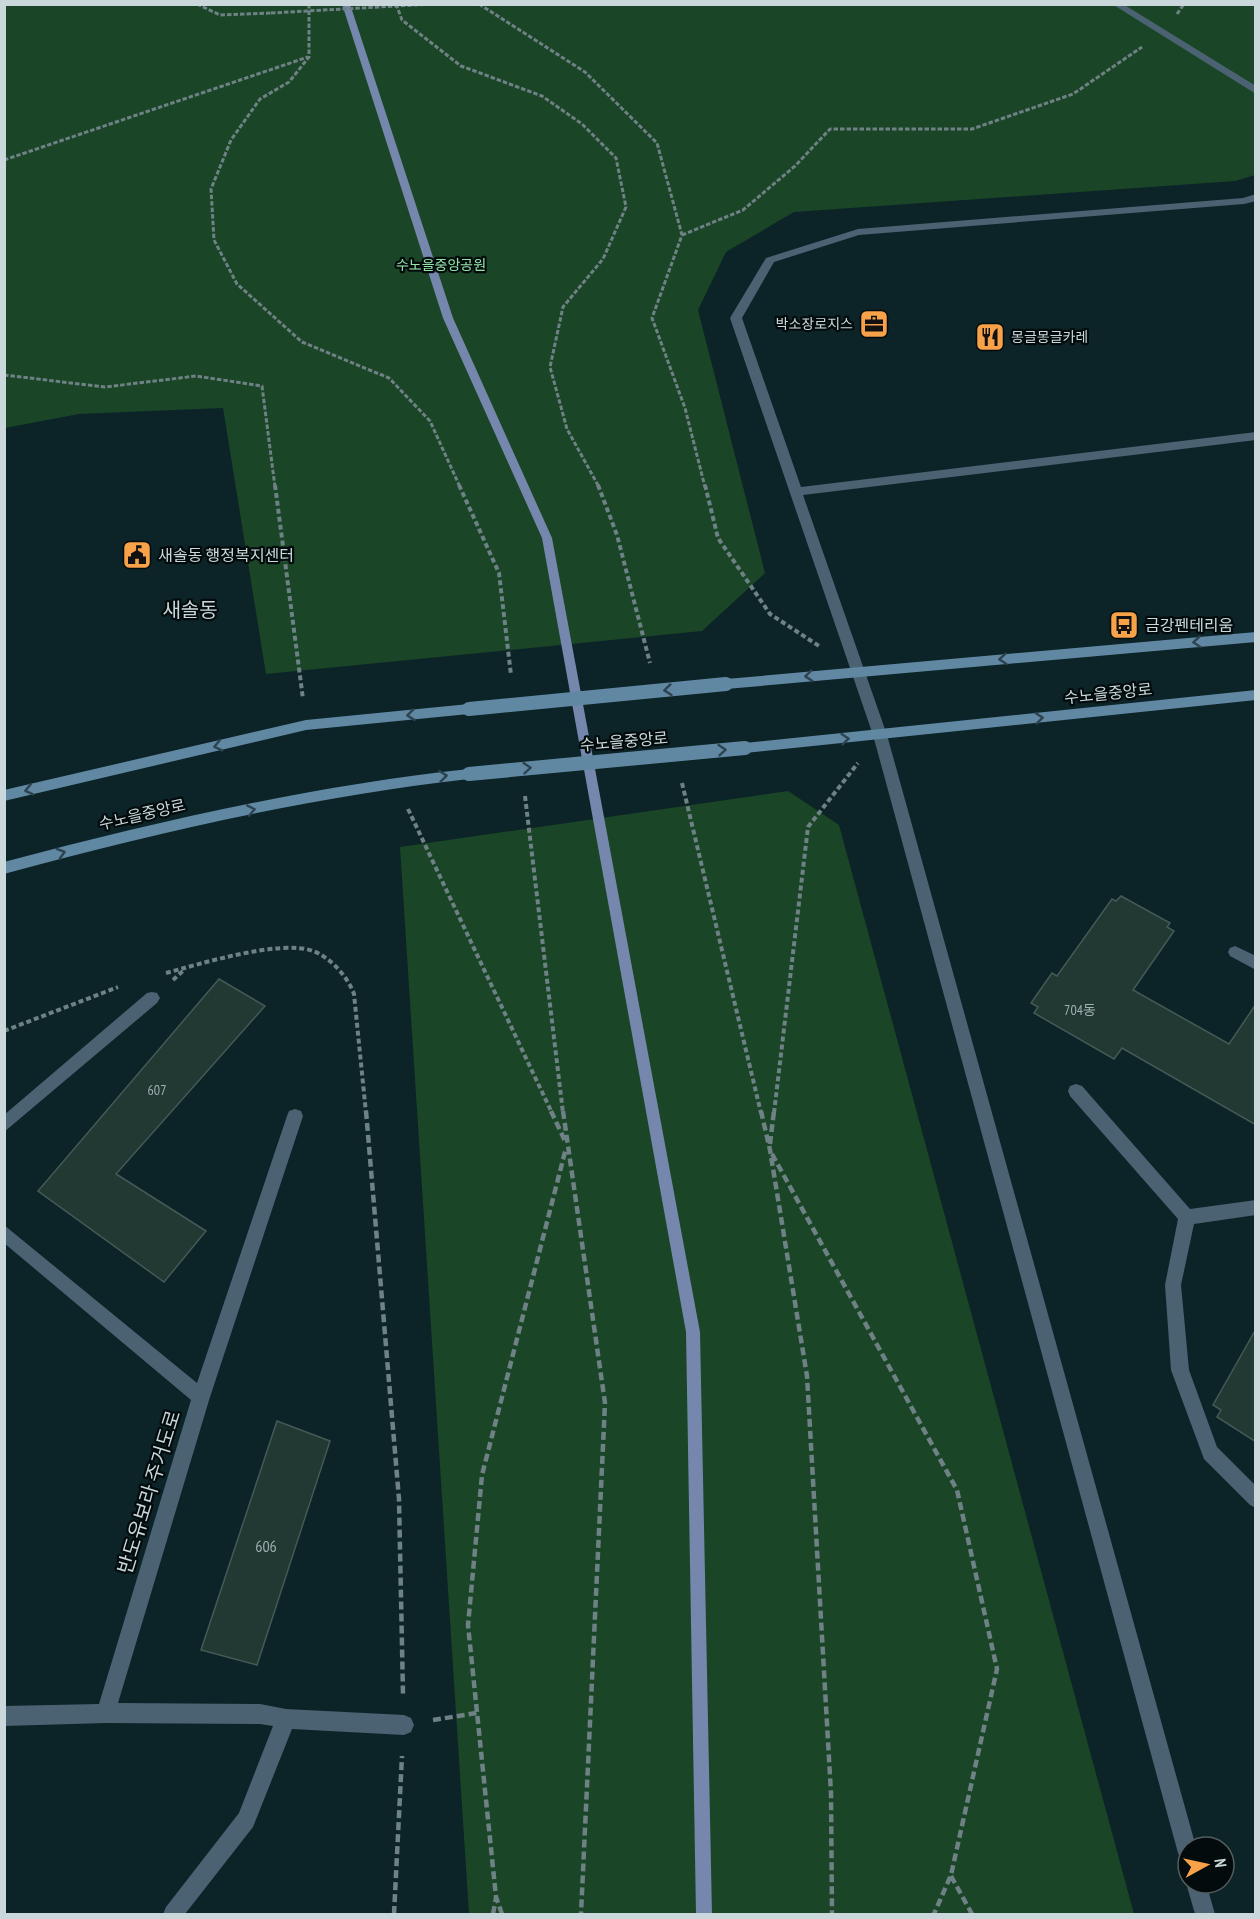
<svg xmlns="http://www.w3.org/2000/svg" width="1260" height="1919" font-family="'PT Sans Narrow','Noto Sans KR',sans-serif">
	<rect width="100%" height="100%" fill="#0c2428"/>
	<path fill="#1a4526" d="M5,5H1255V175L1235,181L794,212L726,252L698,310L765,573L702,631L266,674L223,408L79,414L5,428Z
		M788,791L839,825L1134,1914H469L400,847Z"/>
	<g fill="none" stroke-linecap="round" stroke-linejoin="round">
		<path fill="#7587ac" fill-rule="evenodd" d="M342,4H350L453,318L552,538L700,1332L712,1914H696L686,1332L542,538L443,318Z"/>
	</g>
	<path fill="#213833" stroke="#435b56" stroke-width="1.5" d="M1121,896L1170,923L1167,927L1174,931L1133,990L1229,1044L1256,1004V1125L1122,1048L1114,1059L1034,1013L1038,1007L1031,1003L1052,973L1057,976L1112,899L1116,901Z
		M219,979L265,1006L116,1174L206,1231L164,1282L38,1191Z
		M1256,1329V1442L1217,1417L1221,1410L1213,1405Z
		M277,1421L330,1441L257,1665L201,1650Z"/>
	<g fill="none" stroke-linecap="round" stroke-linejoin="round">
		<path stroke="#6e8185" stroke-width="3" stroke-dasharray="4.5 2" stroke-linecap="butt" d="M197,4L220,15L271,13
			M309,4V57L289,82L260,99L231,140L211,189L214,240L237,284L302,342L389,378L430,421L460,487
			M396,4L402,20L461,66L542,96L582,124L616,158L626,207L603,259L563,307L550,367L567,429L599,487
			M479,4L585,72L657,143L682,235L652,318L685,408L705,487
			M1177,14L1184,4
			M4,160L308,57
			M682,235L743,210L795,166L830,129H972L1073,94L1142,47
			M4,375L105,387L196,376L262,386L275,487"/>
		<path stroke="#6e8185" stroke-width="4" stroke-dasharray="5 3" stroke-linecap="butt" d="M275,485L303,699
			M459,485L499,573L511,675
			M598,485L617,535L650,663
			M705,485L718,538L770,614L819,646
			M682,783L761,1113
			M525,796L563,1113
			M408,809L552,1113
			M166,973C200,964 280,939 313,951C330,957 348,977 354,994L366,1113
			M173,980L185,969
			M4,1031L118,987
			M774,1113L808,827L858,763"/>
		<path stroke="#6e8185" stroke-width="4.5" stroke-dasharray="8 4" stroke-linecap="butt" d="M366,1111L399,1499L403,1694
			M551,1111L565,1141
			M563,1111L605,1403L581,1914
			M761,1111L770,1150L807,1376L831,1793L832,1914
			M770,1144L774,1111
			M772,1154L957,1490L997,1669L951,1875L934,1914
			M433,1720L477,1713
			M951,1876L972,1914
			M394,1914L402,1756
			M493,1914L496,1898
			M502,1914L496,1897L468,1625L482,1475L566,1148"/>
		<path fill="#4a6272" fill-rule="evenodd" d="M1235,946L1256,956V970L1230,956L1228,952L1230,948Z
			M152,992L157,993L160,998L157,1003L4,1132V1115L147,993Z
			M1076,1084L1082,1086L1190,1209L1256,1200V1215L1194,1224L1181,1285L1189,1370L1217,1447L1256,1486V1508L1250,1505L1204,1459L1171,1370L1165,1285L1178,1219L1070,1096L1068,1091L1070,1086Z
			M295,1109L301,1111L303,1116L210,1397L118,1703L260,1704L286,1709L404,1715L411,1718L414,1725L411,1732L404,1735L292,1729L253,1827L185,1914H163L166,1907L239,1813L273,1726L260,1724L106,1723L4,1726V1706L99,1704L191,1400L4,1243V1225L197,1383L287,1116L289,1111Z"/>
		<path fill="#4a6272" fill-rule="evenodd" d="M1112,4H1123L1256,86V94Z"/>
		<path fill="#4a6272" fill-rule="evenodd" d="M1256,194V201L1244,204L859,235L774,262L742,318L801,487L1256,432V440L803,495L887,735L1196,1847H1188V1863L1181,1860L1178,1853L873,735L730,318L766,258L858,229L1243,198Z
			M1188,1878V1883H1206L1215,1914H1195L1186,1883Z"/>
		<path fill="#6188a2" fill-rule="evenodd" d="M1256,632V642L726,689L719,684L726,679Z
			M1256,690V700L745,753L738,748L745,743Z
			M469,704L476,709L469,714L306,730L4,801V790L306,720Z
			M469,769L476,774L469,779C311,797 158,832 4,874V862C158,821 311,786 469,769Z"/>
		<path stroke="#6e8185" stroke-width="3" stroke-dasharray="4.5 2" stroke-linecap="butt" d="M271,13L433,4"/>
		<path stroke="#6188a2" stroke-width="14" d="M469,709L726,684
			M469,774L745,748"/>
	</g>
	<defs><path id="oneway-chevron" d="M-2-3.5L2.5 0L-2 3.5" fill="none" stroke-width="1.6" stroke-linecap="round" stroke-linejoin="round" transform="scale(1.5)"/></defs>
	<g stroke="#2d4350">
		<use href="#oneway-chevron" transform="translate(1197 642) rotate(175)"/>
		<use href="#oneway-chevron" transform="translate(1003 659) rotate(175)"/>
		<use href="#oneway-chevron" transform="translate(809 676) rotate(174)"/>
		<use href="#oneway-chevron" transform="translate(668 690) rotate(174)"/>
		<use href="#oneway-chevron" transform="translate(411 715) rotate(174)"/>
		<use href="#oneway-chevron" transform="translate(1039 718) rotate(-6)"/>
		<use href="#oneway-chevron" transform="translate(845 739) rotate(-5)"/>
		<use href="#oneway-chevron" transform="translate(218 746) rotate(167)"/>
		<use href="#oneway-chevron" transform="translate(722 750) rotate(-5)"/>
		<use href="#oneway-chevron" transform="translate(527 768) rotate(-5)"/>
		<use href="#oneway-chevron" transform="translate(443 776) rotate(-6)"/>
		<use href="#oneway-chevron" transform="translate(29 790) rotate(167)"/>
		<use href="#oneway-chevron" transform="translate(251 810) rotate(-11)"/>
		<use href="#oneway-chevron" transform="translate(61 853) rotate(-16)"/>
	</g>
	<defs>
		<g id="office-square" transform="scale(1.5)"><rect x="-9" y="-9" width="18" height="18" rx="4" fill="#f7a149" stroke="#030b0d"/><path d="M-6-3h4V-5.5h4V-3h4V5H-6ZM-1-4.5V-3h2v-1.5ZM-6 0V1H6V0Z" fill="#111"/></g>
		<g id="restaurant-square" transform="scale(1.5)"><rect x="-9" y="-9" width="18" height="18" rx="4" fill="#f7a149" stroke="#030b0d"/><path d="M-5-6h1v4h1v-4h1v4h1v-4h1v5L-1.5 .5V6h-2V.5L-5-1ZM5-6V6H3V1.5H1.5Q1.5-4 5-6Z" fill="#111"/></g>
		<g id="civic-square" transform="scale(1.5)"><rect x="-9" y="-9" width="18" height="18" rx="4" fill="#f7a149" stroke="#030b0d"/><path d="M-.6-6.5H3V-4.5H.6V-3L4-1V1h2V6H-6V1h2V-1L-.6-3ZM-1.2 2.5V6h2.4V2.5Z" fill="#111"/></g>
		<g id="bus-square" transform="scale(1.5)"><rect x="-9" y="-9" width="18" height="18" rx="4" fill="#f7a149" stroke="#030b0d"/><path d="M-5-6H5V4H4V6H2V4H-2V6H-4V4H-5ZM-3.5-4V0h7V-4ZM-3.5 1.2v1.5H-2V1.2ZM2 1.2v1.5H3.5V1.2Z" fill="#111"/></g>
	</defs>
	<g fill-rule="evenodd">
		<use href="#office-square" x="874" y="324"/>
		<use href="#restaurant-square" x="990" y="337"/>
		<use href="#civic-square" x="137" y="555"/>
		<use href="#bus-square" x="1124" y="625"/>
	</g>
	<g text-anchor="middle" stroke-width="4.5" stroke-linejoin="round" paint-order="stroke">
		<g font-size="14" fill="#95e4a7" stroke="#030b0d">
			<text x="441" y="270">수노을중앙공원</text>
		</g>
		<g font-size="14" fill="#cad8db" stroke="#030b0d" text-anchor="end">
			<text x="853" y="329">박소장로지스</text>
			<text x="1011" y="342" text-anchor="start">몽글몽글카레</text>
		</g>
		<g font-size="14" fill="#a0b0b1">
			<text x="1080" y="1015">704동</text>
			<text x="157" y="1095">607</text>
		</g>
		<g font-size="16" fill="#cad8db" stroke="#030b0d" text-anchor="start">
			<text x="158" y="561">새솔동 행정복지센터</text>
			<text x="1145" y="631">금강펜테리움</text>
		</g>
		<g font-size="16" fill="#cad8db" stroke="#030b0d">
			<text transform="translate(1108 693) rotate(-6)" y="6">수노을중앙로</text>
			<text transform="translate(624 741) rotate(-5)" y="6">수노을중앙로</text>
			<text transform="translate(142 814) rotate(-13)" y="6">수노을중앙로</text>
		</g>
		<g font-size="16" fill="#a0b0b1">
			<text x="266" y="1552">606</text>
		</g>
		<g font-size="20" fill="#cad8db" stroke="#030b0d">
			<text x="190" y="617">새솔동</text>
		</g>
		<g font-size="20" fill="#cad8db" stroke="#030b0d">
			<text transform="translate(149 1492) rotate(-73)" y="7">반도유보라 주거도로</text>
		</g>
	</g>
	<rect width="1260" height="1919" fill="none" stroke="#cad8db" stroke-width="12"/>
	<g transform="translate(1206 1865) rotate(82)"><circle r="28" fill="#030b0d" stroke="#535d5f" stroke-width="1.5"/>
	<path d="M0-4.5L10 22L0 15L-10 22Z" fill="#f7a149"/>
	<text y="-9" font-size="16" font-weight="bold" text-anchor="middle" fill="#cad8db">N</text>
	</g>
</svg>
